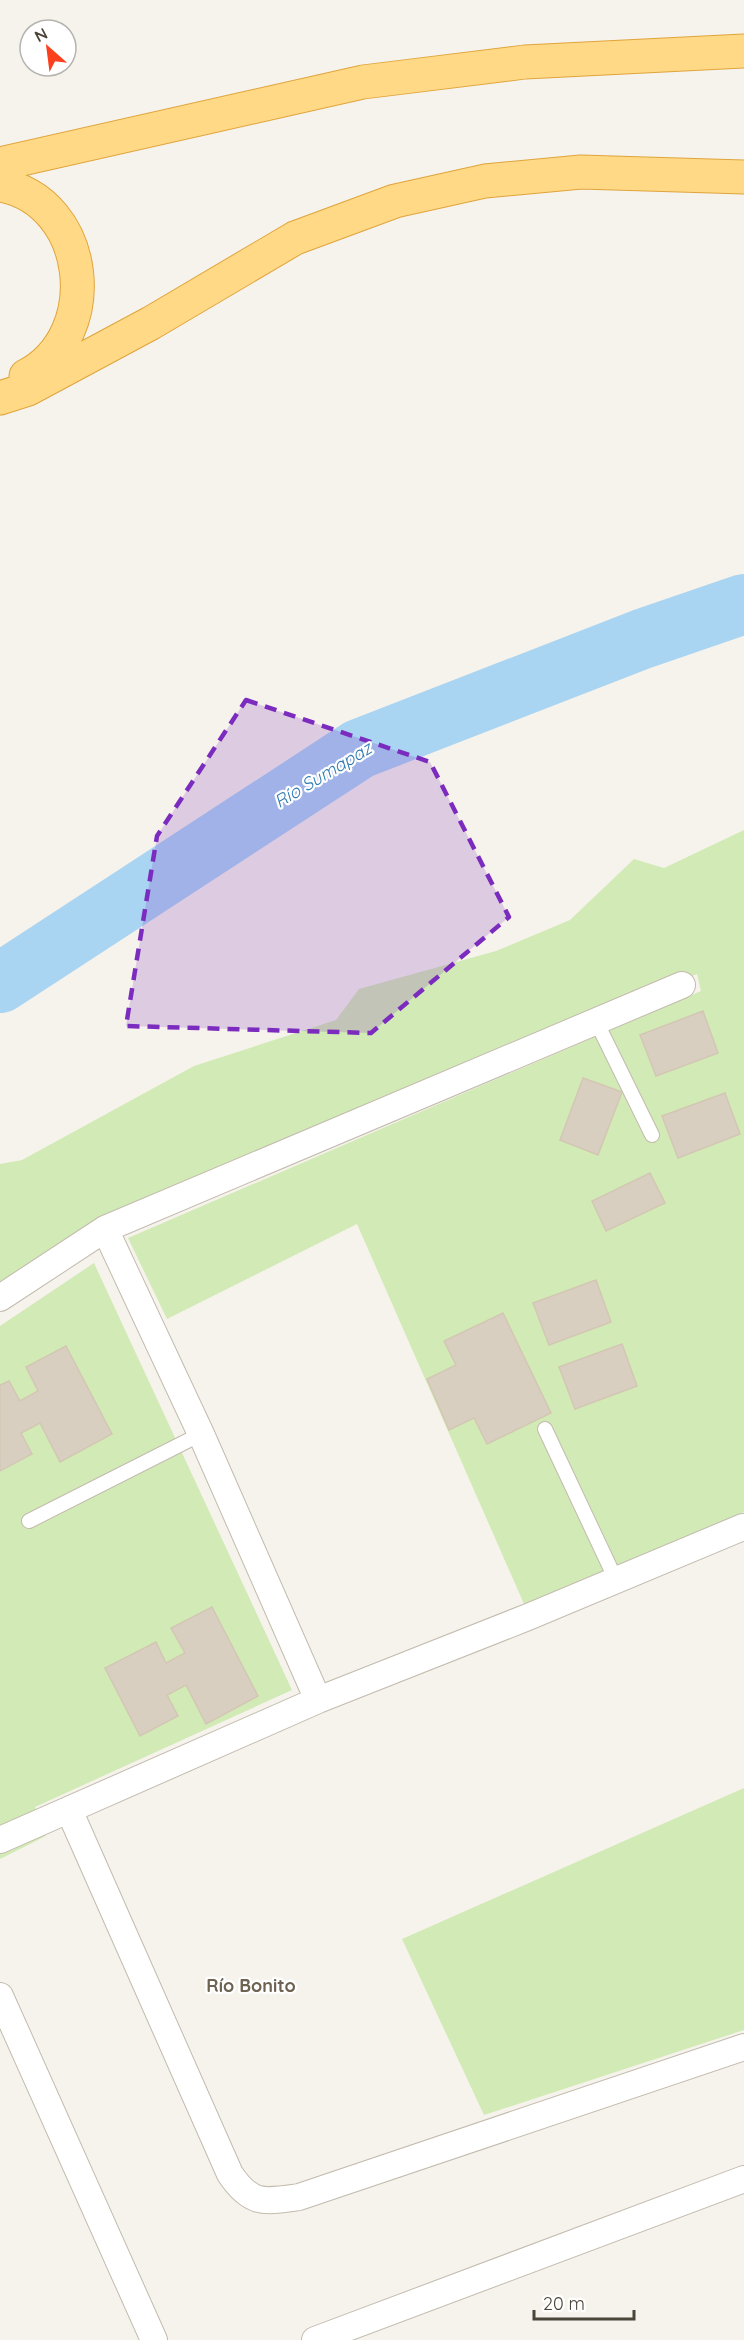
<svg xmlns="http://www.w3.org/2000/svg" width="744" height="2340" font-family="Quicksand,sans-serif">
	<rect width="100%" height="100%" fill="#f6f3ec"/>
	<path fill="#d2eab5" d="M744,830V1512L524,1604L357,1224L167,1319L128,1238L701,991L697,974L543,1035L0,1285V1164L22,1160L194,1066L336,1020L359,989L496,951L570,920L634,859L664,868Z
		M94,1263L292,1690L35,1807L46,1836L0,1859V1326Z
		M744,1788V2030L484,2115L402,1939Z"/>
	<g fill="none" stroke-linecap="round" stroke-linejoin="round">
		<path stroke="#a9d4f2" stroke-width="60" d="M0,983L359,749L642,639L744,604"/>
	</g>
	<path fill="#d8cfc1" stroke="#d3c7b4" stroke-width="1.5" d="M703,1011L718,1053L656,1076L640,1035Z
		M583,1078L622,1092L598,1155L560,1140Z
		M725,1093L740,1134L678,1158L662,1116Z
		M650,1173L665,1203L606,1231L592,1201Z
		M596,1280L611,1322L549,1345L533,1303Z
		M503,1313L551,1413L487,1444L474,1418L449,1430L427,1379L456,1365L444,1341Z
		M622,1344L637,1386L575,1409L559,1367Z
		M66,1346L112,1434L60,1462L40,1423L21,1433L32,1454L0,1471V1385L9,1381L20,1401L38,1391L26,1367Z
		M212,1607L258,1696L206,1724L186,1685L167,1695L178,1716L140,1736L105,1668L156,1642L166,1663L185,1653L171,1628Z"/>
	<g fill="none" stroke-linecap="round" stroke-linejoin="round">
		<g stroke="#c2bbae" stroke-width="16">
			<path id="service" d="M596,1021L652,1135
				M545,1429L616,1580
				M29,1521L201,1434"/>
		</g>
		<g stroke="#c2bbae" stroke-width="28">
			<path id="minor" d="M105,1229L201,1434L318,1700
				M0,1298L105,1229L682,985
				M69,1810L230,2174C251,2205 263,2202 299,2197L744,2047
				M0,1840L318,1700L528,1617L743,1527
				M0,1996L154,2340
				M315,2340L744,2179"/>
		</g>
		<g stroke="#e0a43c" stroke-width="35">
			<path id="trunk" d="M0,164L363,82L525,62L744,51
				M0,185C90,201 105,335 26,376
				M0,398L28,389L151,323L295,238L395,201L485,181L581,172L744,177"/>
		</g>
		<use href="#service" stroke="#fff" stroke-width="14"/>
		<use href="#minor" stroke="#fff" stroke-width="26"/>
		<use href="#trunk" stroke="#ffd985" stroke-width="33"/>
	</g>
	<path fill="#7b2cbf" fill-opacity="0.2" stroke="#7b2cbf" stroke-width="4.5" stroke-dasharray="12 8" stroke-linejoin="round" d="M246,700L430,762L509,917L371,1033L126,1026L157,836Z"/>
	<g text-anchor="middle" stroke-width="4.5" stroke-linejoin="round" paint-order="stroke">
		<g font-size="18" font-style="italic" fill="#2e7ab2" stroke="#fff">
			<text transform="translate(323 775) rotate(-31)" y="6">Río Sumapaz</text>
		</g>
		<g font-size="18" font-weight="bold" fill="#6e6250" stroke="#fff">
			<text x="251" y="1992">Río Bonito</text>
		</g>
	</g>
	<g transform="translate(48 48) rotate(332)"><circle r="28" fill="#ffffff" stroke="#b7b4b0" stroke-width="1.5"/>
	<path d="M0-4.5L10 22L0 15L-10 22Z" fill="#fc3f1d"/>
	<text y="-9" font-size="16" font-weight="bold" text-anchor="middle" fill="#4b4439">N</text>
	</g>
	<path d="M534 2310v9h100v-9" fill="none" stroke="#4b4439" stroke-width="3"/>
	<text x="543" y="2310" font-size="18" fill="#4b4439" stroke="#ffffff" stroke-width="4.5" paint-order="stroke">20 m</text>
</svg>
